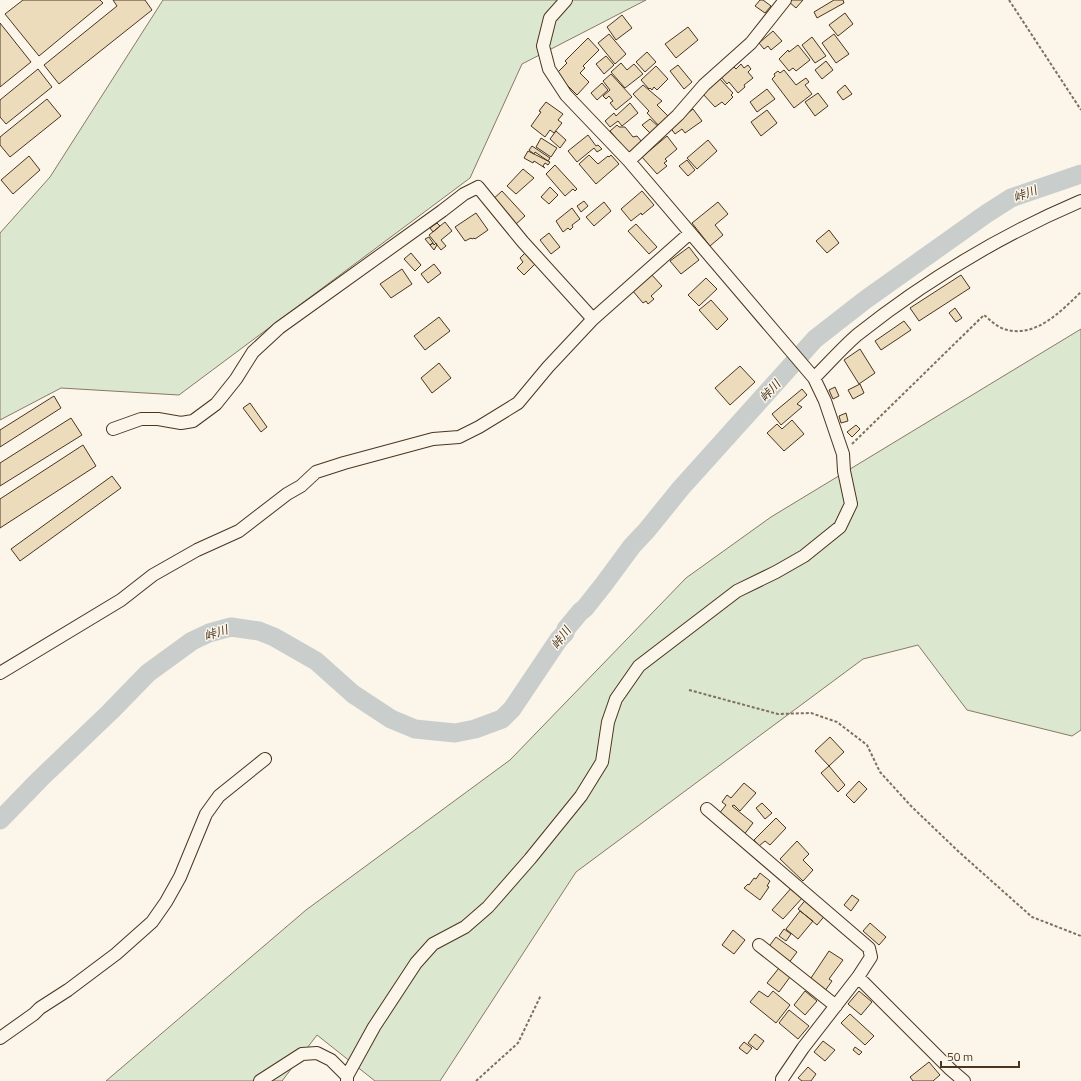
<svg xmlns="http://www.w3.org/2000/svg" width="1081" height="1081" font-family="'Titillium Web','Noto Sans JP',sans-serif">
	<rect width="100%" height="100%" fill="#fbf6e9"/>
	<path fill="#dce7d0" stroke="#887966" d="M163,0H646L522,64L470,178L179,395L61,388L0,420V233L50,177Z
		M1081,329V730L1072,736L967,710L918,645L863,659L576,872L440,1081H375L317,1035L282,1081H106L306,910L510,760L686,578L771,517Z"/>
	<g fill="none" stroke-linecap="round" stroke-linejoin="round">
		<path stroke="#c9cecd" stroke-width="19" d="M0,820L40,779L110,712L148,673L192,641L209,633L231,627L259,631L274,637L316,661L353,694L391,719L415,729L455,733L475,729L502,719L512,709L559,639L565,633L566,629L580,612L585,608L604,584L632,546L647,530L681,488L815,339L865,300L986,214L1011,198L1081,174"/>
	</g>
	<path fill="#ecdcbc" stroke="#4a3520" d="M23,0H100L103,3L39,56L5,14Z
		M113,0H145L152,10L59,84L44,65L117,6Z
		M760,0H763L771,6L765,13L755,6Z
		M789,0H803L796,8L788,1Z
		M834,0H843L844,3L817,18L814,12Z
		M845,13L853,24L838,36L829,25Z
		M622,15L632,28L616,40L607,27Z
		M0,23L31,62L0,87Z
		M688,27L698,40L676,58L665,44Z
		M773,31L782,41L771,50L768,46L764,49L759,43Z
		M609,34L626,54L615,64L598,43Z
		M834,34L849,54L836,63L822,43Z
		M812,37L826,56L815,63L802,45Z
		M588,38L599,50L583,66L585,68L580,73L589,82L577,95L556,74L567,63L565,61Z
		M798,45L810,60L796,71L793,68L789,71L779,59L788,50L789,52Z
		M647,52L656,62L645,72L636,62Z
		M606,56L614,65L604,74L596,64Z
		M826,61L833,70L822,79L815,70Z
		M621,63L627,70L634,64L643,74L625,88L611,72Z
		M741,64L744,68L748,65L751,69L748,72L753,78L744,85L745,87L738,93L729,82L727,84L721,77L733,66L736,69Z
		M678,65L692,82L684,89L670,71Z
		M656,66L668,79L657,90L654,87L652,90L650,88L649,89L641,80Z
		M38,69L52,87L6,124L0,117V100Z
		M784,70L796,85L806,78L809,82L805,85L812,94L794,108L772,79L775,76L774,74L778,71L780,73Z
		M611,74L632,97L616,110L610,103L613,101L609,96L606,99L603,96L610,90L603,81Z
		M719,78L733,93L731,95L733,97L725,105L722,102L715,107L702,93Z
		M602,83L608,90L597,100L591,93Z
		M643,85L662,101L657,105L669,117L660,127L647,113L649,111L633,94Z
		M845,85L852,94L843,100L837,92Z
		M767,89L775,99L757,112L750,102Z
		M818,93L828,106L815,116L805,102Z
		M47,99L61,116L10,157L0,145V137Z
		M546,102L563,114L558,120L562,123L554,133L550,130L545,137L531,126L541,112L539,111Z
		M630,103L638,113L622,126L618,121L610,127L605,121L614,113L616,116Z
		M693,109L702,121L685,133L682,129L675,134L670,127Z
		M767,110L777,123L761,136L751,122Z
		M650,119L660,128L652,135L642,125Z
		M617,125L619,127H625L633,137L637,136L642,142L629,153L610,131Z
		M556,131L566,140L560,148L550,139Z
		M588,135L596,146L598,145L602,149L597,152L594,148L577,162L568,151Z
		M667,136L677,149L665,159L667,161L664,163L667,166L657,174L642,157Z
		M541,138L557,148L551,157L536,147Z
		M708,140L717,151L697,169L687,158Z
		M532,146L550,158L548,161L535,152L534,154L529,150Z
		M528,151L550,162L548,165L545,163L543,166L545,168L534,161L533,163L524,158Z
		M589,155L598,164L608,156L609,157L611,155L619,164L596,184L579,164Z
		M29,156L40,170L13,194L1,180Z
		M687,160L695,170L688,176L679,166Z
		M555,165L577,189L575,191L573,189L565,196L546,174Z
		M523,169L534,178L516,194L507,186Z
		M550,187L558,195L549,204L541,197Z
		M502,191L525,216L515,225L492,200Z
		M642,191L654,205L642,215L641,213L631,221L621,209Z
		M584,201L588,206L581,212L577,206Z
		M604,202L611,211L594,226L586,217Z
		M718,202L728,214L715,225L723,235L710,246L692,223Z
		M572,208L580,219L572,225L573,227L570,230L568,228L563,232L556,221Z
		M476,213L488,230L475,239L474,238L472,239L471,238L465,241L455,227Z
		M445,222L452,231L441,240L446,246L441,250L429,235Z
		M437,223L440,226L433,232L430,228Z
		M636,224L657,247L649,254L628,231Z
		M829,230L839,243L827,253L816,241Z
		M549,233L560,247L551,254L540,240Z
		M429,237L433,243L430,245L425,239Z
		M433,243L434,245L436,243L437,245L434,250L430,245Z
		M689,247L699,260L681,274L670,261Z
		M411,253L421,265L415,271L404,259Z
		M525,253L535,264L524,275L517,268L523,262L520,258Z
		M434,264L441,273L428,283L421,274Z
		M402,269L412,284L391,298L380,284Z
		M651,274L662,286L651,296L654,299L648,304L646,301L643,303L632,290Z
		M961,275L970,288L919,321L910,308Z
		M706,278L717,289L699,306L688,295Z
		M711,300L728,319L717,330L699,310Z
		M955,308L962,318L956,322L949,313Z
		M439,317L450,331L425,350L414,336Z
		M904,321L911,330L881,350L875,341Z
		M860,349L875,373L859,384L844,360Z
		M439,363L451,378L432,393L421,378Z
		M740,366L755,382L730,405L715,388Z
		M860,384L864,393L853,399L848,390Z
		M835,387L839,396L833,399L829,390Z
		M802,389L807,395L797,404L802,407L781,425L772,414Z
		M54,396L61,408L0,447V430Z
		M250,403L267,427L261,432L243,408Z
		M846,413L848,421L841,423L839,416Z
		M71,418L82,435L0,486V463Z
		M792,420L804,434L784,451L767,433L777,424L782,429Z
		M856,425L860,429L852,437L847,432Z
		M83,445L96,466L0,528V499Z
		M112,476L121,488L20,561L11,549Z
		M830,737L844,752L829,766L815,751Z
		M829,766L845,785L838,792L821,773Z
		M859,781L867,789L854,803L846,795Z
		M744,783L756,793L740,811L734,805L732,806L753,823L743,836L718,815L726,805L722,802L727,795L731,798Z
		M762,803L772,813L765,819L756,808Z
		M776,818L786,828L770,845L765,841L759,846L754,840Z
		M797,841L809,854L803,860L813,870L803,881L780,859Z
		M760,873L770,881L767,886L769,887L760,900L744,888L748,884L749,885L754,878L756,879Z
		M793,886L804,896L783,919L772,910Z
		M852,895L859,900L851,911L844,905Z
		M808,897L827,913L817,925L798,909Z
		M800,911L813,921L798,939L786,929Z
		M870,923L886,937L879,945L863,931Z
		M784,929L791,934L786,941L779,936Z
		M733,930L745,940L734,954L722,945Z
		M776,937L797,952L788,964L767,949Z
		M829,951L843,960L829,979L832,981L822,995L807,984Z
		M779,968L790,977L779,992L767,983Z
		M759,991L768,997L773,991L790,1005L776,1023L750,1002Z
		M805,991L817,1001L805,1015L794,1005Z
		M859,991L872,1002L861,1015L848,1004Z
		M789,1010L809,1026L798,1039L779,1023Z
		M850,1014L874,1036L865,1045L841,1023Z
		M755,1034L764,1041L757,1050L748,1043Z
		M823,1041L835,1050L825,1061L814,1052Z
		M744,1042L752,1048L747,1054L739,1048Z
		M855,1047L862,1052L859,1055L853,1050Z
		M929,1062L940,1075L933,1081H913L910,1077Z
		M808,1067L816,1074L811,1081H802L798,1078Z"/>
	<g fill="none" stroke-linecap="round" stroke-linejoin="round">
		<g stroke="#4a3520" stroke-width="14">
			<path id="minor" d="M629,161L678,115L704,85L751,43L785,0
				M814,378C828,364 842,348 857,335C925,281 1001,235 1081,201
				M113,429L141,419H158L181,423L193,421L216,404L236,379L253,352L279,328L442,211L464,194L478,187L523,242L593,319
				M0,673L121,600L153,575L197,550L239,531L287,494L301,486L316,472L344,463L433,439L459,437L479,427L518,403L548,367L593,319L690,233
				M707,809L869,948L871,957L858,977L803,1048L782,1079V1081
				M759,945L836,1006
				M858,977L950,1069L964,1081
				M0,1038L34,1014L40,1008L68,990L116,954L152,922L166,902L180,877L206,814L219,796L265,759
				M260,1081L302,1054L317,1053L331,1060L347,1076
				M347,1081V1076L374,1027L416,963L433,944L465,927L488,907L530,859L581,796L602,762L608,722L616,699L639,666L737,591L776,572L804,556L840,527L851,504L844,471L843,454L825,401L814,378L629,161L566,95L549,69L543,46L550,18L566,0"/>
		</g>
		<path stroke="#7f6f5c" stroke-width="2" stroke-dasharray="3 2" stroke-linecap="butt" d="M1009,0L1081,110
			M852,444L984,315C989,319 997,327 1004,329C1035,339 1060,312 1081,292
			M689,690L778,714L811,713L837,722L867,745L880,772L911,806L959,852L1032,917L1081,936
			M476,1081L518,1043L541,995"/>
		<use href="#minor" stroke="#fbf6e9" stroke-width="12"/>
	</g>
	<g text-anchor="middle" stroke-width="3" stroke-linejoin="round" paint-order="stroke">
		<g font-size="12" font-style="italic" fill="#4a3520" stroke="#fbf6e9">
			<text transform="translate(1025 194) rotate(-21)" y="4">峠川</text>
			<text transform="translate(770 391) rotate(-48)" y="4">峠川</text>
			<text transform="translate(216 633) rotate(-18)" y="4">峠川</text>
			<text transform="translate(561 638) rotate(-54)" y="4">峠川</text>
		</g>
	</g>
	<path d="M941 1061v6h78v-6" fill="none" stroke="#4a3520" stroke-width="2"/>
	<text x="947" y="1061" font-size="12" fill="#4a3520" stroke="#fbf6e9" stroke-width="3" paint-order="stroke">50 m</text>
</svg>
